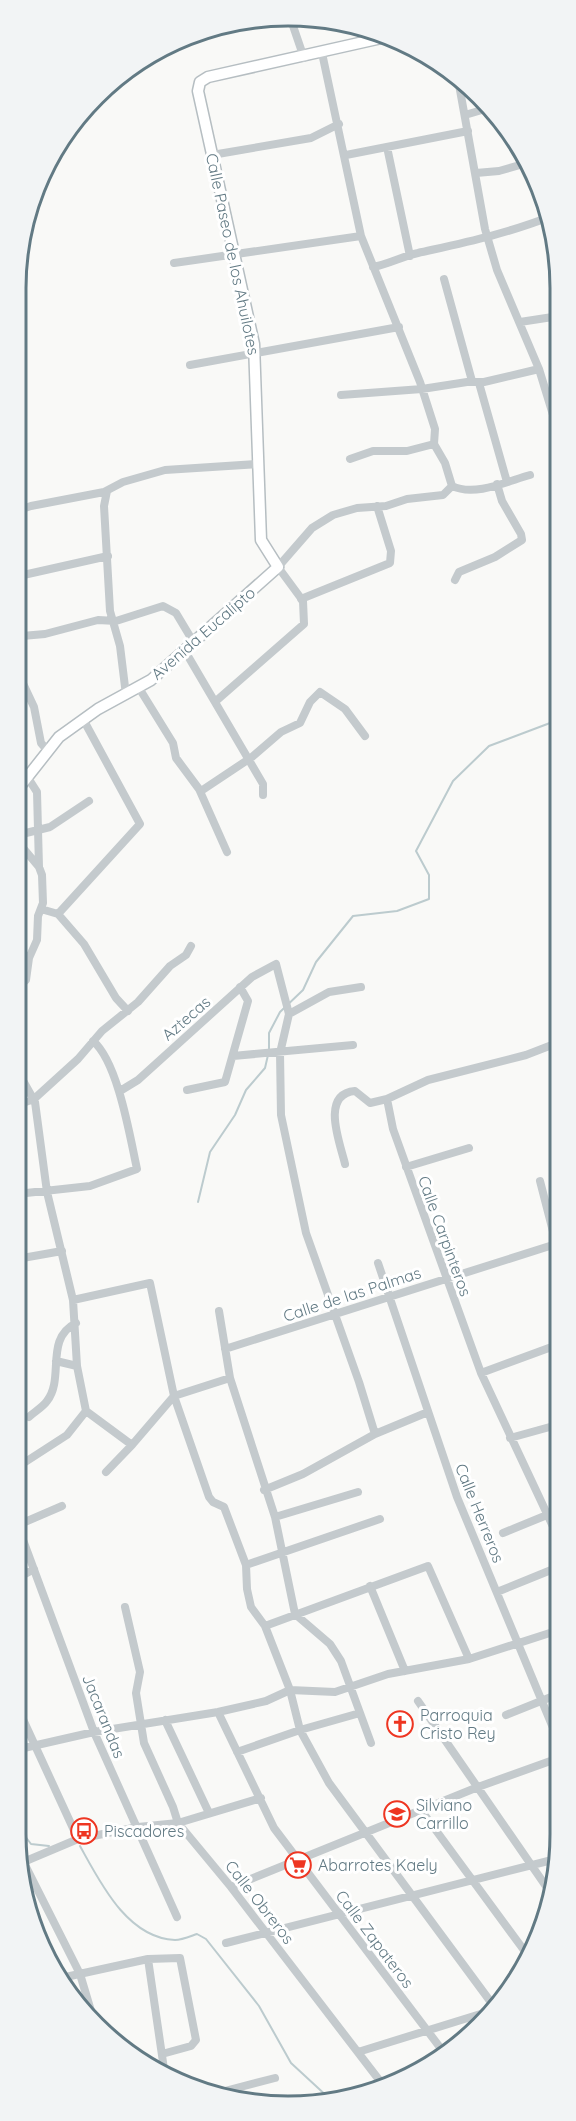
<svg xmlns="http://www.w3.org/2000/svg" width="576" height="2121" font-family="Quicksand,sans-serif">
	<rect width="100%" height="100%" fill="#f9f9f7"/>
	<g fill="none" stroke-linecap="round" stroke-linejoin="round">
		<path stroke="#bccbce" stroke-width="2" d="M269,1050V1033L280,1012L303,990L316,962L353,916L397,911L429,899V875L416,851L453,781L489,746L558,720
			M198,1202L210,1152L235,1115L246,1090L265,1068L268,1055
			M15,1823L31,1844L49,1846
			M80,1846C100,1882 127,1938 175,1940C182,1940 191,1936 197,1934L206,1939L259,2006L291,2063L330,2099"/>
		<g stroke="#b6bec2" stroke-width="13">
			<path id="secondary" d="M18,789L59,737L98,709L151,680L278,567L261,540L254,344L198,91L200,82L208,77L386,37"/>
		</g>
		<path stroke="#c4cacd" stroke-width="8" d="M291,20L304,58
			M322,53L361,236L420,382L435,429L434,444L445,463L452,486
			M458,79L485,229L497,270L539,369L554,418L558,423
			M465,115L492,107
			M387,147L410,256
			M212,155L311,138L339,124
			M346,155L468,131
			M476,173L499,171L527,163
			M546,218L559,256
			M174,263L361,236
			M373,267C389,264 403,256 418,253C462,243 506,234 549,217
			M444,279L472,381
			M520,322L559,316
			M190,365L399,327
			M479,383L507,482
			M341,395L422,389L467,382H484L539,369
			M350,459L373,451H407L434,444
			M452,486C475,497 508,481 530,475
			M107,491L104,506L110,611L120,646L126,695
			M19,510L31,506L104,492L123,482L165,470L258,464
			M19,576L108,556
			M455,580L459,572L495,557L522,540L521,534L502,501L497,484
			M301,599L390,563L391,551L377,506
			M19,637L22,636L19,624
			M19,646L22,636L45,634L98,620L116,621L163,606L176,613L194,643
			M185,651L263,784V795
			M19,675L34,707L41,743L48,751
			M139,688L173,743L176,758L199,789L227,852
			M216,701L304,624L303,601L278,567L312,528L333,515L357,508L386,506L407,499L443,495L452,486
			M28,778L37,792L39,867
			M201,791L252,757L281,732L300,723L310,702L320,692L345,709L365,736
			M18,835L50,827L89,801
			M41,909L58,914L84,944L116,998L128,1011
			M58,914L140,824L83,719
			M18,953L29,958
			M18,988L26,980L29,958L37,940L38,916L43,903L42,875L39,867L18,842
			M289,1014L329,992L361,987
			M233,1056L353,1045
			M187,1090L225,1082L248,1001L240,987
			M120,1091L138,1080L252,977L276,964L289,1014L280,1053L281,1115L306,1233L359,1382L375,1434
			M17,1105L34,1099L78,1059L102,1031L138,1002L170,966L186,955L191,946
			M345,1164C340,1143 320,1094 355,1091L370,1103L387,1099
			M406,1167L469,1148
			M540,1181L557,1247
			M17,1194L90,1186L137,1169C130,1137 118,1062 93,1041
			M17,1259L62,1251
			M378,1263L457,1497L556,1735
			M73,1300L150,1283L174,1396L209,1497L213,1502L224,1507L246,1565L247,1589L251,1607L265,1626L290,1690L300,1730L329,1783L493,2005
			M219,1311L230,1378L275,1517L295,1614L330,1644L341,1661L371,1743
			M225,1349L556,1244
			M56,1361L77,1366
			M481,1373L557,1345
			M174,1396L230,1378
			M86,1411L132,1445L174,1396
			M29,1417C34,1412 43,1407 47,1401C65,1378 44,1339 76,1323
			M510,1438L557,1425
			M16,1468L67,1435L86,1411L77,1366L73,1300L47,1192L35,1102L17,1070
			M106,1472L132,1445
			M264,1490L303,1474L375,1434L428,1412
			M275,1517L358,1492
			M16,1521L94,1732L177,1917
			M18,1525L62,1506
			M503,1533L547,1515
			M556,1533L481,1373L393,1129L387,1099L428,1080L526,1055L557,1043
			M246,1565L380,1519
			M16,1579L34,1569
			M370,1586L405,1671
			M497,1592L556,1568
			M125,1607L140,1672L136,1693L144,1743L173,1807L178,1823L231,1887L383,2085
			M265,1626L428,1566L469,1659
			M418,1701L552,1895
			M15,1702L78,1839
			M218,1712L274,1828L445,2054
			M506,1715L556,1695
			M165,1720L209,1813
			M15,1750L94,1732L218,1712L266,1701L290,1690L335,1692L388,1674L469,1659L556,1631
			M237,1752L300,1730L360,1713
			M421,1810L529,1957
			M19,1853L80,1974L94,2021
			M21,1863L78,1839L138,1827L178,1823L261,1798
			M231,1887L478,1787L556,1759
			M226,1943L556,1859
			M148,1959L165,2076
			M61,1978L148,1959L180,1958L196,2040L191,2046L162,2054
			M358,2052L487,2012
			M221,2092L275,2078"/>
		<use href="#secondary" stroke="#fff" stroke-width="10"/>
	</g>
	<defs>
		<g id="church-ring" transform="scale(1.35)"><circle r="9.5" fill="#fff" stroke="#ee3622" stroke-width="1.5"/><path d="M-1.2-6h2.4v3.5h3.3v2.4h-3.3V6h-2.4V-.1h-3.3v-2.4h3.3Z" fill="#ee3622"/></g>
		<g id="school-ring" transform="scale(1.35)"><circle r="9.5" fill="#fff" stroke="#ee3622" stroke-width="1.5"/><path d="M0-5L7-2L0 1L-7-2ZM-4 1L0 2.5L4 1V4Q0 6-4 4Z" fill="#ee3622"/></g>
		<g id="bus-ring" transform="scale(1.35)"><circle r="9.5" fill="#fff" stroke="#ee3622" stroke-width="1.5"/><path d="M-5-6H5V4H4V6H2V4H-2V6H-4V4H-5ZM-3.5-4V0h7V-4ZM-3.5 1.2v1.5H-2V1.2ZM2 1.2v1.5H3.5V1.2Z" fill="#ee3622"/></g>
		<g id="supermarket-ring" transform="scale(1.35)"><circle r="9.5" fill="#fff" stroke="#ee3622" stroke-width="1.5"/><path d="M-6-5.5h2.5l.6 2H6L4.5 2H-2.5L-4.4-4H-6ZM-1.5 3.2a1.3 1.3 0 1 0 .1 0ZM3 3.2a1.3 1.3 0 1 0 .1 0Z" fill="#ee3622"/></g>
	</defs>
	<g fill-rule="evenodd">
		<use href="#church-ring" x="400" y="1724"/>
		<use href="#school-ring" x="397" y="1814"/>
		<use href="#bus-ring" x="84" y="1831"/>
		<use href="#supermarket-ring" x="298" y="1865"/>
	</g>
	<g text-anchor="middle" stroke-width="6" stroke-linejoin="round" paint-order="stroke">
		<g font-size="16" fill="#627a84" stroke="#fff">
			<text transform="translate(233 254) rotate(78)" y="6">Calle Paseo de los Ahuilotes</text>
			<text transform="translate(203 633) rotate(-41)" y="6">Avenida Eucalipto</text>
			<text transform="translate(186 1018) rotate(-41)" y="6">Aztecas</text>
			<text transform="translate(445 1236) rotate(70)" y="6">Calle Carpinteros</text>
			<text transform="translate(352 1294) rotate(-18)" y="6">Calle de las Palmas</text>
			<text transform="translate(480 1513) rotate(68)" y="6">Calle Herreros</text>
			<text transform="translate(104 1716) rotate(68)" y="6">Jacarandas</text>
			<text transform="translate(260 1902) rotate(52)" y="6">Calle Obreros</text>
			<text transform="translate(375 1939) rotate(53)" y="6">Calle Zapateros</text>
		</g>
		<g font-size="16" fill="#627a84" stroke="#fff" text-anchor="start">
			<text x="420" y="1721">Parroquia<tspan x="420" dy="18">Cristo Rey</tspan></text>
			<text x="416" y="1811">Silviano<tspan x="416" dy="18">Carrillo</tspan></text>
			<text x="104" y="1837">Piscadores</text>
			<text x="318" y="1871">Abarrotes Kaely</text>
		</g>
	</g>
	<path d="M0 0H576V2121H0ZM288 26H288A262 262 0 0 1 550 288V1834A262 262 0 0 1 288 2096H288A262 262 0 0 1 26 1834V288A262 262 0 0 1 288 26Z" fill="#f2f4f5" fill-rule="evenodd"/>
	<path fill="none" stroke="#627a84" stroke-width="3" d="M288 26H288A262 262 0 0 1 550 288V1834A262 262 0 0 1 288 2096H288A262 262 0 0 1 26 1834V288A262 262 0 0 1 288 26Z"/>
</svg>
